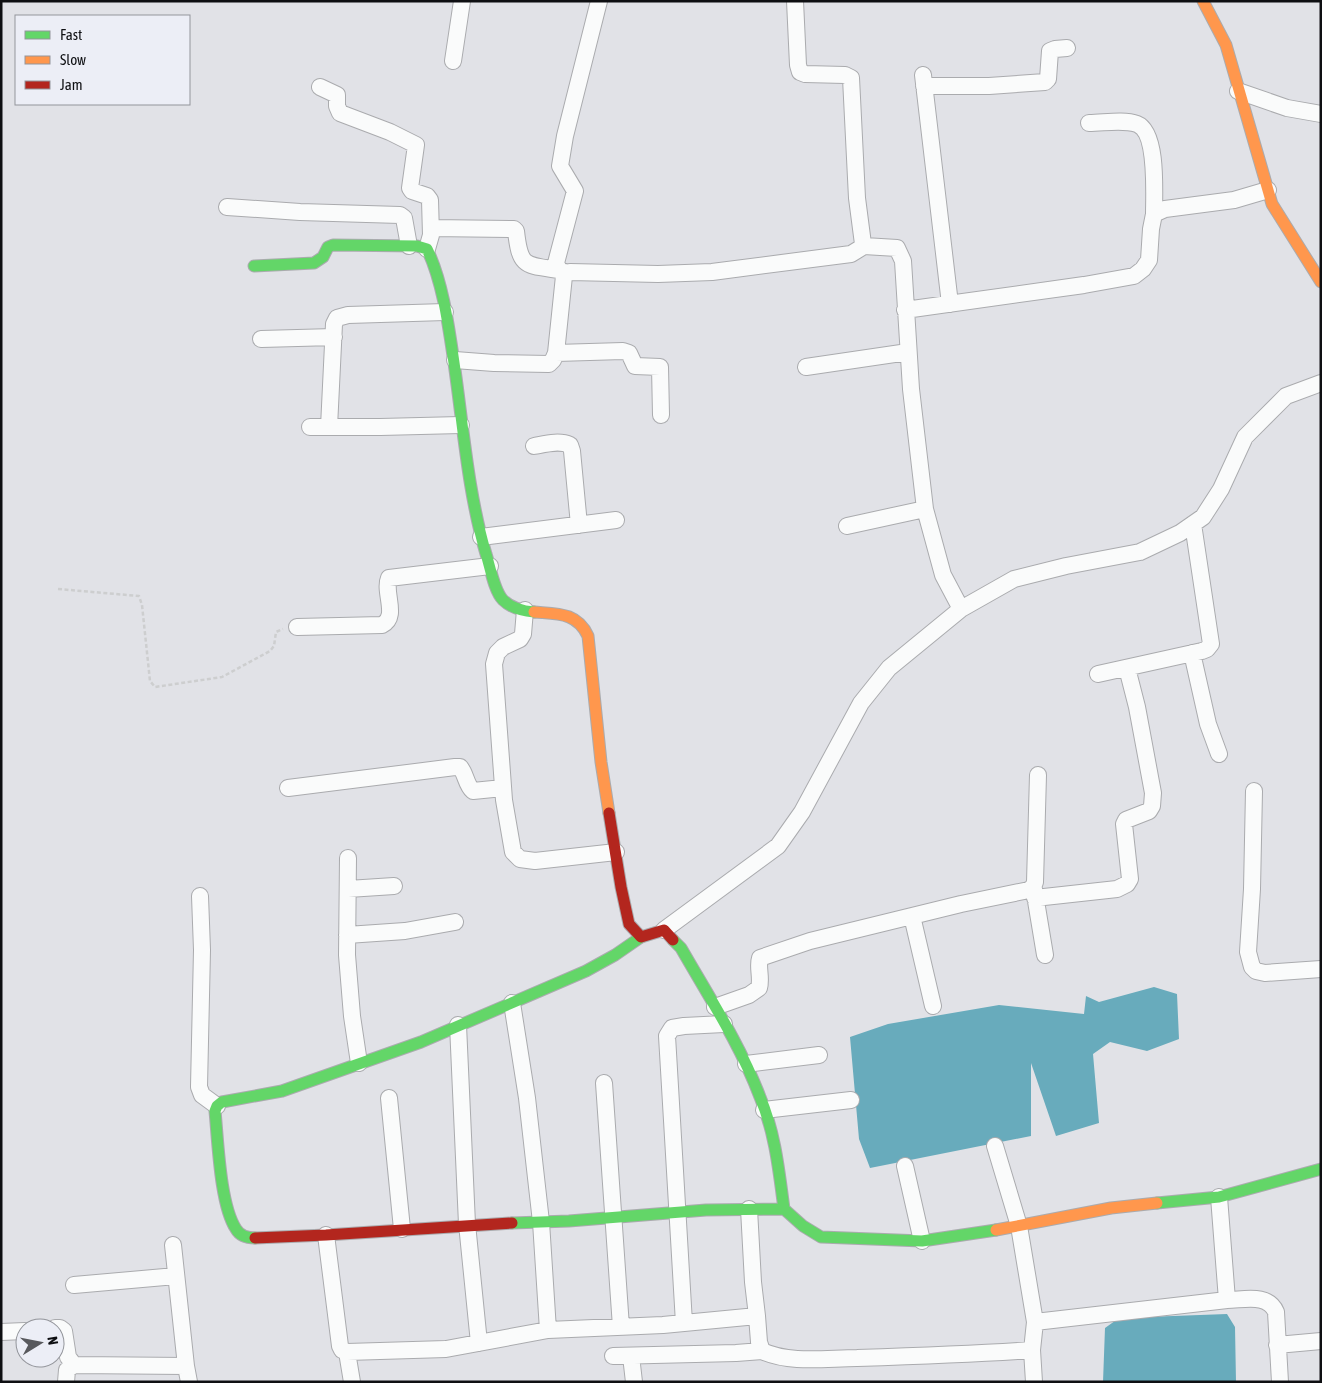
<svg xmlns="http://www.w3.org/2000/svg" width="1322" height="1383" font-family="'Asap Condensed',sans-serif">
	<rect width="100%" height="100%" fill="#e1e2e7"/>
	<path fill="#68abbc" d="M1154,987L1177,994L1179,1039L1147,1051L1110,1042L1093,1054L1099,1123L1056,1136L1031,1063V1136L870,1168L859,1139L850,1037L888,1024L999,1005L1084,1014L1086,996L1099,1002Z
		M1227,1314L1235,1327L1236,1382H1103L1105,1328L1119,1318Z"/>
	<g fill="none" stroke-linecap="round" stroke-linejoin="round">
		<g stroke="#aaabae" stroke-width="18">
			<path id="street" d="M795,1L798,65L800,72L805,74L845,75L851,78L857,198L863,244L864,246L897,248L903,261L911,389L925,509L943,575L961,609
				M453,61L462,1
				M923,75L950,304
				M924,86H989L1045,82L1048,79L1050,51L1055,49L1067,48
				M320,87L337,95V106L340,113L390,132L416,145L410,188L412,191L427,196L430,200L431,235L427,249
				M1238,91L1287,108L1321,114
				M1089,123C1104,123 1123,119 1137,124C1158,132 1154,194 1154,214
				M227,207L300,212L400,215L404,218L409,246
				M431,228L514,229L516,231C520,268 525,265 559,270
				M566,273L559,270L556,263L575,191L560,166L565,136L599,1
				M905,310L1084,285L1134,276L1143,269L1149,260L1151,229L1154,214L1165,209L1234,200L1268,190
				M261,339L334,337
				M556,353L623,351L629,353L635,366L660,367L661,415
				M455,360L494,363L549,364L553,360L556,353L564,276L566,273L570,272L658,274L712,272L851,254L864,246
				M806,367L908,352
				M310,427H380L461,425
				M329,427L334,324L337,318L348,315L445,312
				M534,446C545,444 559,440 570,445L572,451L579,525
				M847,526L925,509
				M481,537L616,520
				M525,610L523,634L520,639L503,647L497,653L494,664L504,800L513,852L520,859L535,861L616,852
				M297,627L382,625C399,617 383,592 389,578L490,566
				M1192,653L1208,724L1219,754
				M1098,674L1202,651L1207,649L1211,644L1193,524
				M288,788L455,767H460C466,774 466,785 473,791L503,788
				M1254,791L1252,889L1248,952L1252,967L1256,971L1265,973L1321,969
				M348,858L347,955L352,1016L359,1063
				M348,889L394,886
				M1034,889L1045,955
				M200,896L202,950L199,1087L202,1095L217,1106
				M1035,898L1117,889L1127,884L1130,879L1124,824L1126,820L1149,811L1152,806L1153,793L1137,707L1127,668
				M912,916L933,1006
				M664,930L778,846L802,812L861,703L889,668L961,609L1014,579L1066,566L1140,552L1180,533L1203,517L1221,489L1245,437L1286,396L1321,383
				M347,935L405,931L455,922
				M512,1003L527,1098L541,1222L548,1330
				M715,1007L749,995L759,988C762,978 757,967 760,958L810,941L961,904L1029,890L1033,887L1035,882L1038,775
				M458,1025L467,1224L479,1343
				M746,1064L819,1055
				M604,1083L621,1327
				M389,1098L402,1229
				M764,1110L851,1100
				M995,1146L1019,1226L1035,1322L1032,1350L1034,1382
				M905,1166L922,1241
				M1219,1197L1227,1300C1244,1300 1268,1293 1276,1312L1280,1382
				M326,1235L340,1346L342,1350L347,1352L446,1349L548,1330L663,1325L757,1316L753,1282L749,1209
				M173,1245L186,1366L189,1382
				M74,1285L176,1276
				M757,1316L759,1342L762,1351C790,1364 827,1358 857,1358C916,1356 974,1354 1032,1350
				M1035,1322L1227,1300
				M684,1323L667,1036L672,1028L684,1026L724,1024
				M55,1328H60L64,1331L68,1357L74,1365L186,1366
				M1,1332L25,1331
				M1277,1345L1321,1341
				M347,1352L352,1382
				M613,1356L736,1353L762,1351
				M631,1356L634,1382
				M66,1382L67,1370L74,1365"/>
		</g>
		<g stroke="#aaabae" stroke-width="13">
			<path id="fast" d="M254,266L314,263L323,257L328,247L333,245L417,246L427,249C442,280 448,322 453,356C463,422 467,489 486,554C490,566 494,591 503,600C511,608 523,611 534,612
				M673,940L681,948C709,997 740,1044 760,1097C775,1132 779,1171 784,1209L803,1226L821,1237L922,1241L996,1230
				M1157,1203L1219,1197L1321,1169
				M512,1223L569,1221L706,1210L784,1209
				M255,1238C248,1238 240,1236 236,1229C220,1205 218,1141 215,1111L217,1106L222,1102L282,1091L421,1042L586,971L615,955L641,937"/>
		</g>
		<g stroke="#aaabae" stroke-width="13">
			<path id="slow" d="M1203,1L1226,45L1272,204L1321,282
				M534,612C557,614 577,612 588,636L601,762L609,813
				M996,1230L1111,1208L1157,1203"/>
		</g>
		<g stroke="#aaabae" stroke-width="13">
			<path id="jam" d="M609,813L621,887L629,924L641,937L664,930L673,940
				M255,1238L326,1235L512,1223"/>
		</g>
		<path stroke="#cdcecf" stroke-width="2.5" stroke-dasharray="4 2.5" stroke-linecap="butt" d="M58,589L139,596L142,605L150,681L155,687L222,677L270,651L274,646L276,632L283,629"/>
		<use href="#street" stroke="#fafbfb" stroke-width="16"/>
		<use href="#fast" stroke="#63d668" stroke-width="11"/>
		<use href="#slow" stroke="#ff974d" stroke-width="11"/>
		<use href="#jam" stroke="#b3261e" stroke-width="11"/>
	</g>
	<rect width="1322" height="1383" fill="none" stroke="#0e0f12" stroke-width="5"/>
	<rect x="15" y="15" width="175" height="90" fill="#eceef6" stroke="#93959b"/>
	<rect x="25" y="31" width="25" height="8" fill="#63d668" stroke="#93959b"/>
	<text x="60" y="40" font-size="15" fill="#0e0f12">Fast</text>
	<rect x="25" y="56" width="25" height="8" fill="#ff974d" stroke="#93959b"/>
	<text x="60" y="65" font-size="15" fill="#0e0f12">Slow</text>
	<rect x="25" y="81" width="25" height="8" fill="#b3261e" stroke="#93959b"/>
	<text x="60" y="90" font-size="15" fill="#0e0f12">Jam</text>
	<g transform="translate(40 1343) rotate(80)"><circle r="24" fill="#eceef6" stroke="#93959b"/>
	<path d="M0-4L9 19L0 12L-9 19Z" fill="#58595d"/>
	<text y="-8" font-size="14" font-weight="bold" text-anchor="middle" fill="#0e0f12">N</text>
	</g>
</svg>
